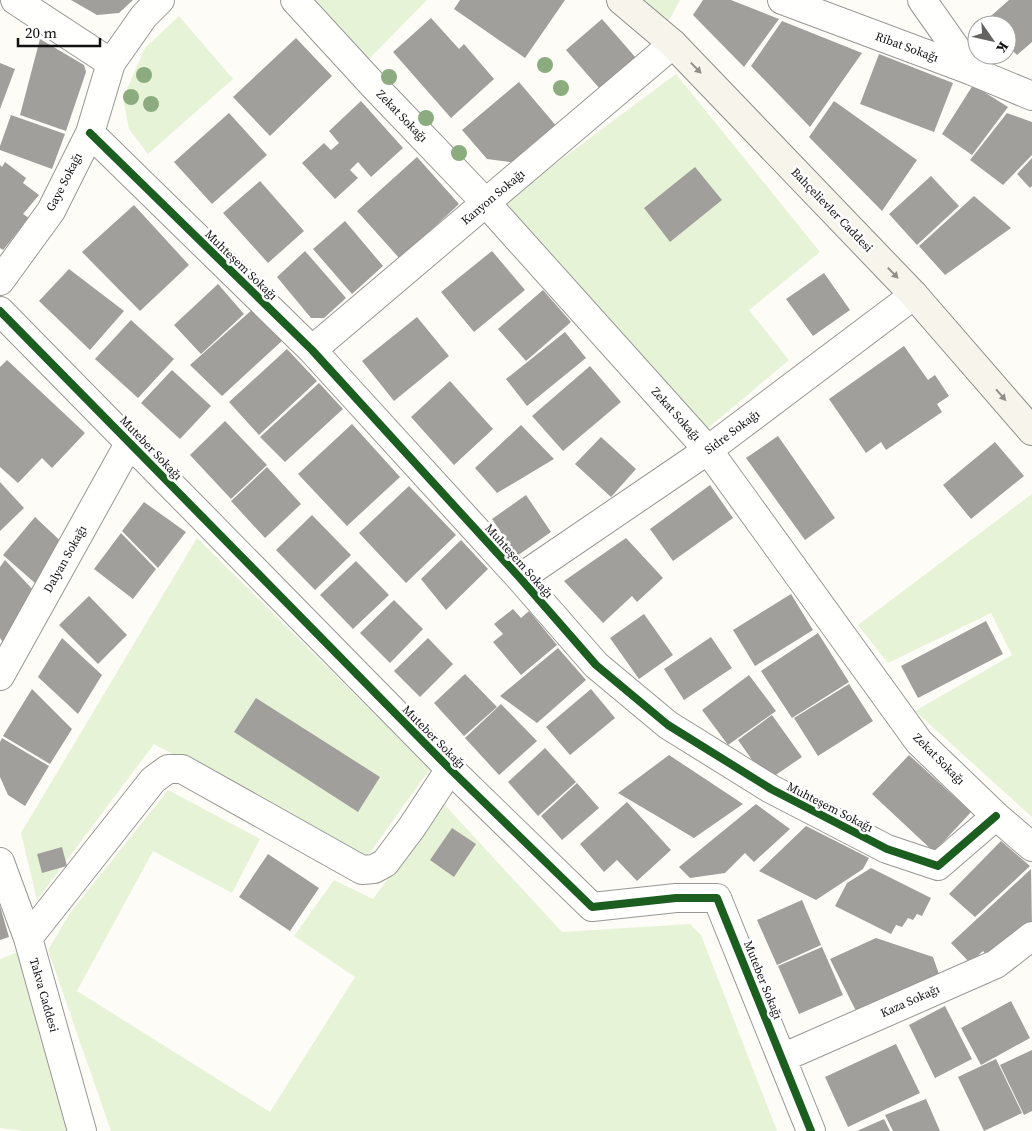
<svg xmlns="http://www.w3.org/2000/svg" width="1032" height="1131" font-family="'Source Serif 4',serif">
	<rect width="100%" height="100%" fill="#fdfcf7"/>
	<path fill="#e7f3d7" d="M310,0H427L367,61Z
		M640,0H680L668,22Z
		M179,16L233,79L148,154L129,129L123,98L145,48Z
		M676,74L820,252L749,310L789,360L707,429L500,205Z
		M1032,494V817L915,711L1012,655L991,613L888,663L858,625Z
		M197,538L430,769L366,858L154,744L37,900L21,833Z
		M168,790L260,839L232,893L153,851L77,991L270,1112L355,977L294,936L334,880L373,899L443,803L562,932L690,924L701,935L777,1131H111L48,950L70,913Z
		M18,952L68,1131H24L0,1128V959Z"/>
	<path fill="#a19f9c" d="M71,0H133L119,13L97,15Z
		M460,0H565L525,58L454,9Z
		M703,0H731L779,19L744,67L693,15Z
		M1009,0H1032V42L1017,55L1007,45V25H985L983,23Z
		M431,18L459,49L464,44L494,79L451,118L393,52Z
		M602,19L636,58L600,89L566,50Z
		M782,21L862,53L810,127L751,66Z
		M296,38L332,76L270,136L233,97Z
		M40,39L84,65L86,72L66,131L20,115Z
		M879,54L953,83L934,132L860,104Z
		M0,63L15,69L0,109Z
		M519,82L558,128L517,163L487,159L462,130Z
		M973,85L1008,107L972,155L942,134Z
		M361,101L403,148L371,177L358,162L350,170L358,178L335,199L302,163L324,143L331,150L339,143L329,131Z
		M834,101L917,160L882,211L809,137Z
		M229,113L267,155L212,204L174,162Z
		M1007,113L1032,122V155L1003,185L970,160Z
		M11,115L65,134L52,169L0,150V146Z
		M417,157L459,204L400,259L357,211Z
		M1032,158V186L1030,188L1017,174Z
		M5,162L26,178L23,183L39,195L23,214L29,218L3,250L0,248V165L2,167Z
		M695,167L722,200L670,242L644,208Z
		M931,176L959,206L917,245L889,214Z
		M260,181L304,231L268,263L223,213Z
		M974,196L1011,228L945,275L919,246Z
		M134,205L189,265L140,311L82,252Z
		M345,221L383,266L352,294L313,249Z
		M305,251L346,298L324,318H311L277,277Z
		M492,251L525,290L474,332L441,292Z
		M69,269L124,311L90,350L39,301Z
		M824,273L850,310L813,336L786,299Z
		M218,284L244,314L201,354L174,325Z
		M543,290L571,322L526,361L498,329Z
		M254,308L283,340L222,396L190,365Z
		M417,317L449,356L394,401L362,361Z
		M131,320L174,359L138,398L95,359Z
		M565,332L586,358L527,406L506,379Z
		M904,346L928,380L935,375L949,396L937,404L942,412L886,450L881,442L866,453L829,399Z
		M287,349L317,381L259,435L229,402Z
		M7,360L85,433L52,468L42,458L18,483L0,467V367Z
		M590,366L621,402L563,451L532,416Z
		M172,370L211,406L180,439L141,403Z
		M450,381L493,429L454,465L411,417Z
		M319,383L343,409L285,462L260,437Z
		M225,421L267,465L231,499L190,455Z
		M352,424L400,477L347,526L298,474Z
		M521,425L554,459L497,493L475,468Z
		M778,436L835,518L805,540L746,458Z
		M601,437L636,469L611,497L575,464Z
		M995,442L1024,476L971,519L943,485Z
		M267,467L301,504L265,538L231,501Z
		M0,482L24,508L0,531Z
		M710,485L733,518L673,561L650,529Z
		M409,486L456,535L406,583L359,533Z
		M526,495L551,532L517,556L492,519Z
		M144,502L186,532L158,568L122,531Z
		M312,515L351,555L315,590L276,550Z
		M35,517L67,547L35,583L3,555Z
		M121,533L156,569L133,599L94,569Z
		M626,538L663,578L637,602L632,596L603,623L564,581Z
		M461,540L488,569L446,610L421,579Z
		M5,560L36,593L6,647L0,638V567Z
		M356,561L389,595L353,629L320,595Z
		M791,594L813,630L755,666L733,630Z
		M89,596L127,635L98,664L59,625Z
		M394,600L423,629L390,663L360,633Z
		M513,609L521,618L529,611L557,645L521,675L493,642L503,634L494,624Z
		M644,614L673,655L639,679L610,638Z
		M986,621L1003,654L918,698L901,666Z
		M818,633L849,682L792,718L761,671Z
		M711,637L732,668L684,700L664,669Z
		M62,638L102,675L78,714L38,677Z
		M428,638L453,664L420,697L394,671Z
		M558,648L586,680L537,723L500,696Z
		M465,674L497,707L464,736L434,703Z
		M749,675L776,711L728,745L702,710Z
		M849,684L873,721L818,756L794,718Z
		M32,689L72,729L50,764L3,736Z
		M591,689L615,718L570,755L546,727Z
		M256,698L380,777L358,812L234,732Z
		M501,704L537,741L499,775L465,738Z
		M772,715L802,757L767,781L738,740Z
		M2,738L49,766L25,806L8,795L0,777V742Z
		M545,748L576,782L538,816L508,782Z
		M669,755L743,804L694,838L618,793Z
		M909,755L971,812L934,852L872,794Z
		M577,783L599,808L562,840L541,816Z
		M627,802L671,850L637,881L617,860L604,872L580,844Z
		M756,804L790,829L754,862L745,853L725,873L690,878L679,867Z
		M806,826L869,858L863,869L816,900L759,871Z
		M452,828L476,844L454,877L430,860Z
		M1001,841L1030,866L975,917L949,894Z
		M62,847L67,866L42,873L37,854Z
		M268,854L319,888L290,931L239,897Z
		M871,868L931,898L922,916L917,914L913,920L908,918L902,927L896,925L891,934L835,906L847,883Z
		M1031,869L1032,930L989,958L983,951L970,963L951,943Z
		M802,900L821,945L777,965L757,920Z
		M0,906L9,937L0,940Z
		M876,938L933,957L939,974L858,1015L830,959Z
		M822,947L843,995L799,1014L778,966Z
		M1011,1001L1030,1038L981,1065L961,1028Z
		M945,1006L972,1059L935,1078L909,1025Z
		M896,1044L920,1093L848,1127L825,1077Z
		M1032,1050V1111L1024,1115L1000,1065Z
		M996,1059L1022,1113L984,1131L958,1077Z
		M926,1099L940,1131H893L885,1115Z
		M884,1119L890,1131H857Z"/>
	<g fill="none" stroke-linecap="round" stroke-linejoin="round">
		<g stroke="#979795" stroke-width="30">
			<path id="minor" d="M15,0L111,63
				M295,0L374,86L486,203L708,450L919,742L996,816L1032,847
				M782,0L972,71L1032,96
				M922,0L972,71
				M90,133L312,350L520,578L596,665L668,725L771,789L887,849L938,866L996,816
				M0,281L51,211L90,133L111,63L144,16L160,0
				M0,311L450,769L592,907L676,898H717L811,1131
				M312,350L673,44
				M520,578L708,450L914,295
				M0,676L130,442
				M0,862L28,938L82,1131
				M28,938L153,780L168,769H182L362,870L374,869L385,863L412,827L450,769
				M782,1058L996,964L1032,936"/>
		</g>
		<g stroke="#8e8d8b" stroke-width="30">
			<path id="secondary" d="M621,0L673,44L914,295L1032,431"/>
		</g>
		<use href="#minor" stroke="#fffffe" stroke-width="28"/>
		<use href="#secondary" stroke="#f6f4eb" stroke-width="28"/>
		<g stroke="#fff" stroke-width="11">
			<path id="cycleway" d="M90,133L312,350L520,578L596,665L668,725L771,789L887,849L938,866L996,816
				M0,311L450,769L592,907L676,898H717L811,1131"/>
		</g>
		<use href="#cycleway" stroke="#1b5e20" stroke-width="8"/>
	</g>
	<g fill="#8cac80">
		<circle cx="545" cy="65" r="8"/>
		<circle cx="144" cy="75" r="8"/>
		<circle cx="389" cy="77" r="8"/>
		<circle cx="561" cy="88" r="8"/>
		<circle cx="131" cy="97" r="8"/>
		<circle cx="151" cy="104" r="8"/>
		<circle cx="426" cy="118" r="8"/>
		<circle cx="459" cy="153" r="8"/>
	</g>
	<defs><path id="oneway-solid" d="M-6-.8H1V-3.2L6.5 0L1 3.2V.8H-6Z" transform="scale(1.25)"/></defs>
	<g fill="#8f8e89">
		<use href="#oneway-solid" transform="translate(696 68) rotate(46)"/>
		<use href="#oneway-solid" transform="translate(893 273) rotate(46)"/>
		<use href="#oneway-solid" transform="translate(1001 395) rotate(49)"/>
	</g>
	<g text-anchor="middle" stroke-width="5" stroke-linejoin="round" paint-order="stroke">
		<g font-size="12" fill="#111" stroke="#fff">
			<text transform="translate(907 47) rotate(20)" y="4">Ribat Sokağı</text>
			<text transform="translate(402 116) rotate(46)" y="4">Zekat Sokağı</text>
			<text transform="translate(64 182) rotate(-63)" y="4">Gaye Sokağı</text>
			<text transform="translate(493 197) rotate(-40)" y="4">Kanyon Sokağı</text>
			<text transform="translate(832 210) rotate(46)" y="4">Bahçelievler Caddesi</text>
			<text transform="translate(241 265) rotate(44)" y="4">Muhteşem Sokağı</text>
			<text transform="translate(676 414) rotate(48)" y="4">Zekat Sokağı</text>
			<text transform="translate(732 432) rotate(-37)" y="4">Sidre Sokağı</text>
			<text transform="translate(151 448) rotate(46)" y="4">Muteber Sokağı</text>
			<text transform="translate(65 559) rotate(-61)" y="4">Dalyan Sokağı</text>
			<text transform="translate(519 561) rotate(48)" y="4">Muhteşem Sokağı</text>
			<text transform="translate(434 737) rotate(45)" y="4">Muteber Sokağı</text>
			<text transform="translate(939 759) rotate(45)" y="4">Zekat Sokağı</text>
			<text transform="translate(830 807) rotate(27)" y="4">Muhteşem Sokağı</text>
			<text transform="translate(763 980) rotate(68)" y="4">Muteber Sokağı</text>
			<text transform="translate(44 995) rotate(74)" y="4">Takva Caddesi</text>
			<text transform="translate(910 1001) rotate(-24)" y="4">Kaza Sokağı</text>
		</g>
	</g>
	<g transform="translate(992 40) rotate(124)"><circle r="24" fill="#ffffff" stroke="#a0a0a0"/>
	<path d="M0-4L9 19L0 12L-9 19Z" fill="#646362"/>
	<text y="-8" font-size="14" font-weight="bold" text-anchor="middle" fill="#111111">K</text>
	</g>
	<path d="M18 38v8h82v-8" fill="none" stroke="#111111" stroke-width="2.5"/>
	<text x="25" y="38" font-size="15" fill="#111111" stroke="#ffffff" stroke-width="4" paint-order="stroke">20 m</text>
</svg>
